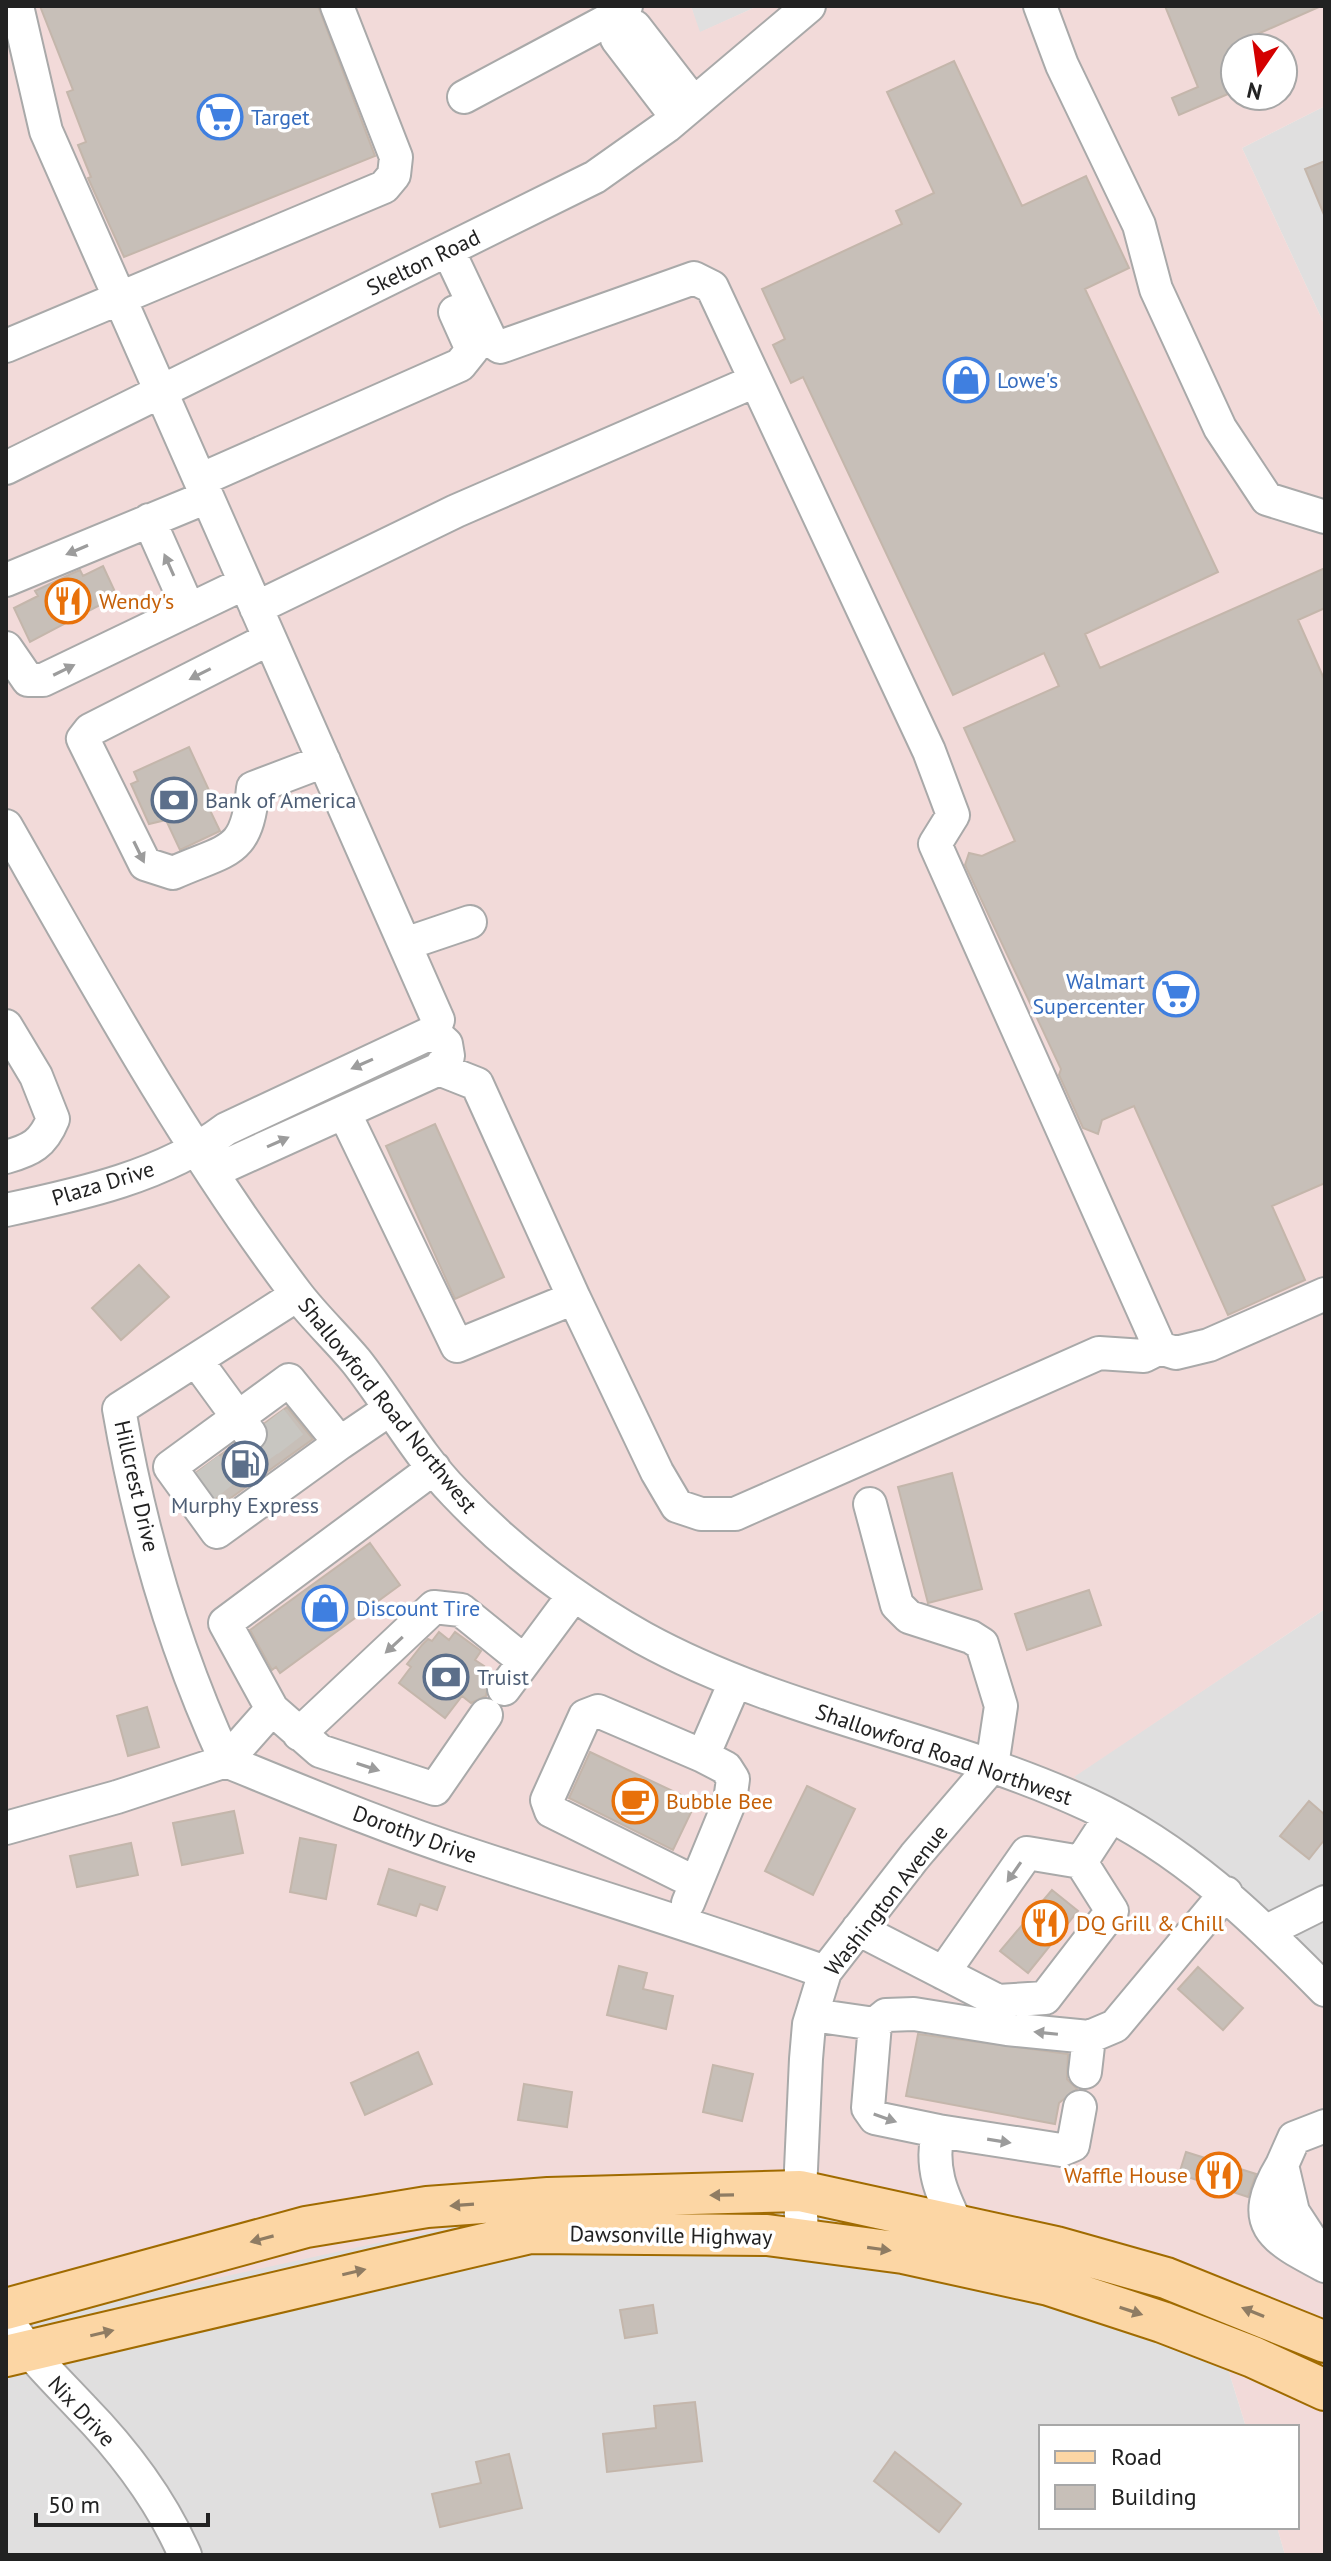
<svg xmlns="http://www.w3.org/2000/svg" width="1331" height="2561" font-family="'PT Sans',sans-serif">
	<rect width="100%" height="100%" fill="#f2efe9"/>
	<path fill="#e0dfdf" d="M691,6H758L699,33Z
		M1325,106V326L1242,148Z
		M1325,1609V1963L1073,1777Z
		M588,2196L861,2214L1087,2267L1213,2320L1246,2427H1041V2527H1277L1285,2555H6V2324Z"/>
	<path fill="#f2dad9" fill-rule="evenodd" d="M6,6H691L700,32L758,6H1325V106L1242,148L1325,326V1609L1074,1777L1325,1963V2555H1285L1277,2527H1297V2427H1246L1213,2320L1087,2267L861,2214L588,2197L6,2324ZM1235,48H1283V96H1235Z"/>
	<path fill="#c7bfb8" stroke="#c4b6ab" stroke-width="2" d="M40,6H318L375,156L124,257L88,178L91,177L78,145L86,142L67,92L73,90Z
		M1165,6H1321L1235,44V91L1179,115L1172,98L1198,87Z
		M954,61L1022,206L1086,176L1129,268L1085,289L1218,572L1085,634L1100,668L1325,568V608L1298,620L1325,681V1183L1272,1206L1305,1280L1228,1315L1134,1106L1102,1120L1098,1134L1083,1128L1059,1075L1061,1069L965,865L969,853L982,856L1015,841L964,728L1059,686L1044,653L953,695L803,377L791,383L773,345L785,339L762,289L902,224L896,211L934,193L887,92Z
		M1325,161V217L1305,169Z
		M103,566L117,596L30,642L14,608L38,596L35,591L73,573L80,570L83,576Z
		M189,747L213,799L206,802L220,831L180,850L166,820L149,824L131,784L138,781L134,772Z
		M435,1124L504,1277L455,1299L386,1146Z
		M139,1265L169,1297L121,1340L92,1308Z
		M287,1407L313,1439L221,1505L197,1472L234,1445L243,1452L261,1450L268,1441L265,1423Z
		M952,1473L982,1589L928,1603L898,1487Z
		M370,1543L400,1585L280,1673L276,1667L272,1670L250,1630Z
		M1089,1590L1101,1625L1027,1650L1015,1614Z
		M439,1632L449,1640L455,1632L481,1651L475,1660L484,1666L480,1671L489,1678L486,1696L471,1703L462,1696L445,1718L399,1683L411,1667L407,1664L422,1645L428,1639L432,1641Z
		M147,1707L159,1747L128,1756L117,1716Z
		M590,1752L696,1802L673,1850L569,1798Z
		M807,1786L855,1809L813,1895L765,1871Z
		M1309,1801L1325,1815V1839L1309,1859L1280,1836Z
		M234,1811L243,1853L182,1865L173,1823Z
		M300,1838L336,1845L326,1899L290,1892Z
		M131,1843L138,1875L77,1887L70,1856Z
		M389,1869L445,1887L437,1910L420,1904L416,1916L378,1904Z
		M1052,1890L1078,1911L1028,1973L1000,1951Z
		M619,1966L647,1973L643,1989L673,1996L666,2029L607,2015Z
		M1198,1967L1243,2008L1223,2030L1178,1989Z
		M918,2034L1068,2054L1067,2079L1077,2089L1059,2103L1055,2124L906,2096Z
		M418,2052L432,2084L365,2115L351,2083Z
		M713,2065L753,2074L742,2121L703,2112Z
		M524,2084L572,2092L567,2127L518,2120Z
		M1186,2152L1256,2174L1248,2197L1179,2174Z
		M653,2305L657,2333L625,2338L620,2310Z
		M695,2402L702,2461L607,2472L603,2434L656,2428L654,2406Z
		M895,2452L961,2504L939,2532L874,2481Z
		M509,2454L522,2508L440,2527L432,2494L481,2483L476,2462Z"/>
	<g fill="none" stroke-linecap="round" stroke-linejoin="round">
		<path stroke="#c8c6c1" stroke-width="32" stroke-dasharray="32 16" stroke-linecap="butt" d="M271,1419L301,1458
			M250,1434L279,1474
			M206,1465L236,1504"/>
		<g stroke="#a9a9a9" stroke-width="36">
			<path id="minor" d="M1040,6L1062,65L1139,225L1156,289L1220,428L1267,499L1325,517
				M464,97L612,18L626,6
				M683,104L669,107L617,39L622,26L635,27L686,93L683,104L686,109
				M6,346L384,187L394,175L396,157L337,6
				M6,468L595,177L667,126L809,6
				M200,480L460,365L472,350L455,312
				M149,520L189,610
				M6,580L207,497
				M256,608L456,511L755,381
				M269,639L90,730L83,739L145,864L173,873C229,848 247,855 253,788L324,761
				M6,648L28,680H43L245,583
				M6,826C96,984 186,1147 296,1293C314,1317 337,1338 356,1361C390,1404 417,1454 455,1493C510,1551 574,1599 643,1638C783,1715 945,1738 1089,1805C1183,1849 1253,1917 1325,1990
				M405,944L470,922
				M6,1026L36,1076L53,1119C43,1144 31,1150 6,1157
				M439,1069L477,1084L574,1298
				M344,1112L457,1346L574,1298L657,1472L677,1506L701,1514H735L1099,1353L1144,1356L1160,1348L935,844L953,815L929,751L712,287L694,278L500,347L491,341L448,250
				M212,1172L439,1069L448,1056L446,1044L433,1032
				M6,1210C81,1194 164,1176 226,1129L433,1032L438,1020L46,131L17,6
				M297,1295L119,1409C140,1530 174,1649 226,1761L272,1709L320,1751L435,1789L486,1715
				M1160,1348L1176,1353L1209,1345L1325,1294
				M196,1360L250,1434
				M340,1443L217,1532L170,1467L289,1380L340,1443L390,1409
				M504,1689L573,1596
				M272,1709L225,1623L434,1468
				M299,1734L434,1607L461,1610L524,1661
				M6,1828L117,1797L226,1761C307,1794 388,1828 471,1855C589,1894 708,1930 825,1972
				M696,1883L551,1811L547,1800L585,1716L598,1711L703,1756
				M688,1903L730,1801L733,1779L726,1768L703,1756L735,1682
				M858,1929L998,2001L1045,1998L1112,1911L1081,1862L1111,1816
				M1267,1931L1325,1902
				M943,1973L1027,1853L1081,1862
				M813,2015L875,2024
				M1089,2037L1115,2026L1226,1893
				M1325,2126L1294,2138L1282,2165L1293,2212L1325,2261
				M938,2131L875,2118L868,2108L875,2024L886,2015L914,2014L1007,2029L1089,2037L1085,2072
				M1282,2165C1246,2225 1272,2238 1325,2266
				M957,2225C941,2193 930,2168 938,2131L1061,2150L1073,2145L1080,2107
				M802,2238L800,2191L806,2059L809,2024L825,1972L915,1856L992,1766L1001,1706L982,1644L971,1637L909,1617L897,1605L870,1504
				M6,2318C27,2353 54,2378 82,2408C124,2451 161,2500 185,2555"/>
		</g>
		<g stroke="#a06b00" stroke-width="44">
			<path id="major" d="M6,2309L306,2227L427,2207L548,2198L800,2191L1056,2247L1166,2278L1325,2342
				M6,2356L530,2233L767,2235L903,2253L1049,2285L1162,2322L1253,2357L1325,2390"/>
		</g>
		<use href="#minor" stroke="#fff" stroke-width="32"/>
		<use href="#major" stroke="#fcd6a4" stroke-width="40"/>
	</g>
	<defs><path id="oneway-solid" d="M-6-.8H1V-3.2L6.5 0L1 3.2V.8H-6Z" transform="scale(2)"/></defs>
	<g fill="#9c9c9c">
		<use href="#oneway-solid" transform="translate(77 550) rotate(157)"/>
		<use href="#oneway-solid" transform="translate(169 565) rotate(-114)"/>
		<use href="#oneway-solid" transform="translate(64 670) rotate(-26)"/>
		<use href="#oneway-solid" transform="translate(200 674) rotate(153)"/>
		<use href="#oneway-solid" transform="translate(139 852) rotate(64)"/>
		<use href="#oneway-solid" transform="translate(362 1064) rotate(156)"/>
		<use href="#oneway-solid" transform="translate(278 1142) rotate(-24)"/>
		<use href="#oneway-solid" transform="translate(394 1645) rotate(137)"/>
		<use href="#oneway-solid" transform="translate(368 1767) rotate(18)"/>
		<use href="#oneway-solid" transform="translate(1014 1872) rotate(125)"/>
		<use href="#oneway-solid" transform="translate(1046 2033) rotate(-174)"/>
		<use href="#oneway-solid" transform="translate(885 2118) rotate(19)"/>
		<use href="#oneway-solid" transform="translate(999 2141) rotate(9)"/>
	</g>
	<g fill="#8f7c63">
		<use href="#oneway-solid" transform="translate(722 2195) rotate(179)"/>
		<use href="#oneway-solid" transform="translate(462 2205) rotate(176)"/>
		<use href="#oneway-solid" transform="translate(262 2239) rotate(165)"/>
		<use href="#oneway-solid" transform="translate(879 2249) rotate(8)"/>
		<use href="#oneway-solid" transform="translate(354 2272) rotate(-13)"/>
		<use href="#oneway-solid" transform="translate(1131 2311) rotate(18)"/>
		<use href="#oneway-solid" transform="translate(1253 2312) rotate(-158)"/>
		<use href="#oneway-solid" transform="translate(102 2333) rotate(-13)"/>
	</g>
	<defs>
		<g id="supermarket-ring" transform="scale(2.3)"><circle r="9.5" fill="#fff" stroke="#3f7fe0" stroke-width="1.5"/><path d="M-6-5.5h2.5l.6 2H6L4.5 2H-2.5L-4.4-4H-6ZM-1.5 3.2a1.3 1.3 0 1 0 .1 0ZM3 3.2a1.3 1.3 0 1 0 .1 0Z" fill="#3f7fe0"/></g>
		<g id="shop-ring" transform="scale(2.3)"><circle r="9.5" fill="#fff" stroke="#3f7fe0" stroke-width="1.5"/><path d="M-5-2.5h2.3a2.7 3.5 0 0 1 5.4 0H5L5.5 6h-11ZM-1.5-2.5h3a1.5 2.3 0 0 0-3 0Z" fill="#3f7fe0"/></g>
		<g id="restaurant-ring" transform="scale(2.3)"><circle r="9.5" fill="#fff" stroke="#e8710a" stroke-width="1.5"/><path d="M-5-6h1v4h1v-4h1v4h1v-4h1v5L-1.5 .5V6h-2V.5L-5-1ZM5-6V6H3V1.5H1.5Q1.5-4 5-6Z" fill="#e8710a"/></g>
		<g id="bank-ring" transform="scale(2.3)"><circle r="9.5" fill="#fff" stroke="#5c6f8a" stroke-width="1.5"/><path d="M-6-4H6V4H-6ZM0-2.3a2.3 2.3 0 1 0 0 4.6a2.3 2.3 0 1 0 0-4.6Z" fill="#5c6f8a"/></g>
		<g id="fuel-ring" transform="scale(2.3)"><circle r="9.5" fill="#fff" stroke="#5c6f8a" stroke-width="1.5"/><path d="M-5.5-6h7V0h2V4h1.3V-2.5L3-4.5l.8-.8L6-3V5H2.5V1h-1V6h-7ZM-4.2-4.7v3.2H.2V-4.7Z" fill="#5c6f8a"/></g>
		<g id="cafe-ring" transform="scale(2.3)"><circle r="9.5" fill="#fff" stroke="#e8710a" stroke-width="1.5"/><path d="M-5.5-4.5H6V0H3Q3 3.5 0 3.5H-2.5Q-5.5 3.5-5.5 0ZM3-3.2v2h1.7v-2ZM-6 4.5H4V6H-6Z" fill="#e8710a"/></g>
	</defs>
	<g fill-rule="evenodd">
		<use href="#supermarket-ring" x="220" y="117"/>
		<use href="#shop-ring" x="966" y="380"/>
		<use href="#restaurant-ring" x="68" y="601"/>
		<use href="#bank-ring" x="174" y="800"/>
		<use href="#supermarket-ring" x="1176" y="994"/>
		<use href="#fuel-ring" x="245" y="1464"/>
		<use href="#shop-ring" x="325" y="1608"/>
		<use href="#bank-ring" x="446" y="1677"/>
		<use href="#cafe-ring" x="635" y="1801"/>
		<use href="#restaurant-ring" x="1045" y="1923"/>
		<use href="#restaurant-ring" x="1219" y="2175"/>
	</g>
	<g text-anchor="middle" stroke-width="7" stroke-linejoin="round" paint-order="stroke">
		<g font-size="22" fill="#366cbe" stroke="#fff" text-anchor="start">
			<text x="251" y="125">Target</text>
			<text x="997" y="388">Lowe's</text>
			<text x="1145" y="989" text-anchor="end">Walmart<tspan x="1145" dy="25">Supercenter</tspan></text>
			<text x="356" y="1616">Discount Tire</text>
		</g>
		<g font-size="22" fill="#222" stroke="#fff">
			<text transform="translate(423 262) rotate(-26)" y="8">Skelton Road</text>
			<text transform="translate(103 1183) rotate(-17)" y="8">Plaza Drive</text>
			<text transform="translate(388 1405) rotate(51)" y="8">Shallowford Road Northwest</text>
			<text transform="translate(137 1486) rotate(77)" y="8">Hillcrest Drive</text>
			<text transform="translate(944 1754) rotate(19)" y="8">Shallowford Road Northwest</text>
			<text transform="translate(415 1834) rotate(20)" y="8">Dorothy Drive</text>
			<text transform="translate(886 1900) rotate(-52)" y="8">Washington Avenue</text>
			<text transform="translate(671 2235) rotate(1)" y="8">Dawsonville Highway</text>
			<text transform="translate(82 2411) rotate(47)" y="8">Nix Drive</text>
		</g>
		<g font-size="22" fill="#c56008" stroke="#fff" text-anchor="start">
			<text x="99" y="609">Wendy's</text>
			<text x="666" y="1809">Bubble Bee</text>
			<text x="1076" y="1931">DQ Grill &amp; Chill</text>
			<text x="1188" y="2183" text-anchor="end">Waffle House</text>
		</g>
		<g font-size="22" fill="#4e5e75" stroke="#fff" text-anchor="start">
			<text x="205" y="808">Bank of America</text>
			<text x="245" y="1513" text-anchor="middle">Murphy Express</text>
			<text x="477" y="1685">Truist</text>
		</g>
	</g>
	<rect width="1331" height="2561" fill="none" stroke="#222222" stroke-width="16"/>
	<rect x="1039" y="2425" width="260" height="104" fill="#ffffff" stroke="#a7a7a7" stroke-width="2"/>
	<rect x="1055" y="2451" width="40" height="12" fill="#fcd6a4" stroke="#a7a7a7" stroke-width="2"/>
	<text x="1111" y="2465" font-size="24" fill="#222222">Road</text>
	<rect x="1055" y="2485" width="40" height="24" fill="#c7bfb8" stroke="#a7a7a7" stroke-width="2"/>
	<text x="1111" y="2505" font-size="24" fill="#222222">Building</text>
	<g transform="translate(1259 72) rotate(193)"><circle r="38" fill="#ffffff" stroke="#a7a7a7" stroke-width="2"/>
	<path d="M0-6L14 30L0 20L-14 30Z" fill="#d40000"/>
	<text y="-12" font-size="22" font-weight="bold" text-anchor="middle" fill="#222222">N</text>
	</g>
	<path d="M36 2513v12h172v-12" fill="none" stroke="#222222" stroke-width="4"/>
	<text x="48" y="2513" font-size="24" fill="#222222" stroke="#ffffff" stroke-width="6" paint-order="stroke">50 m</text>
</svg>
